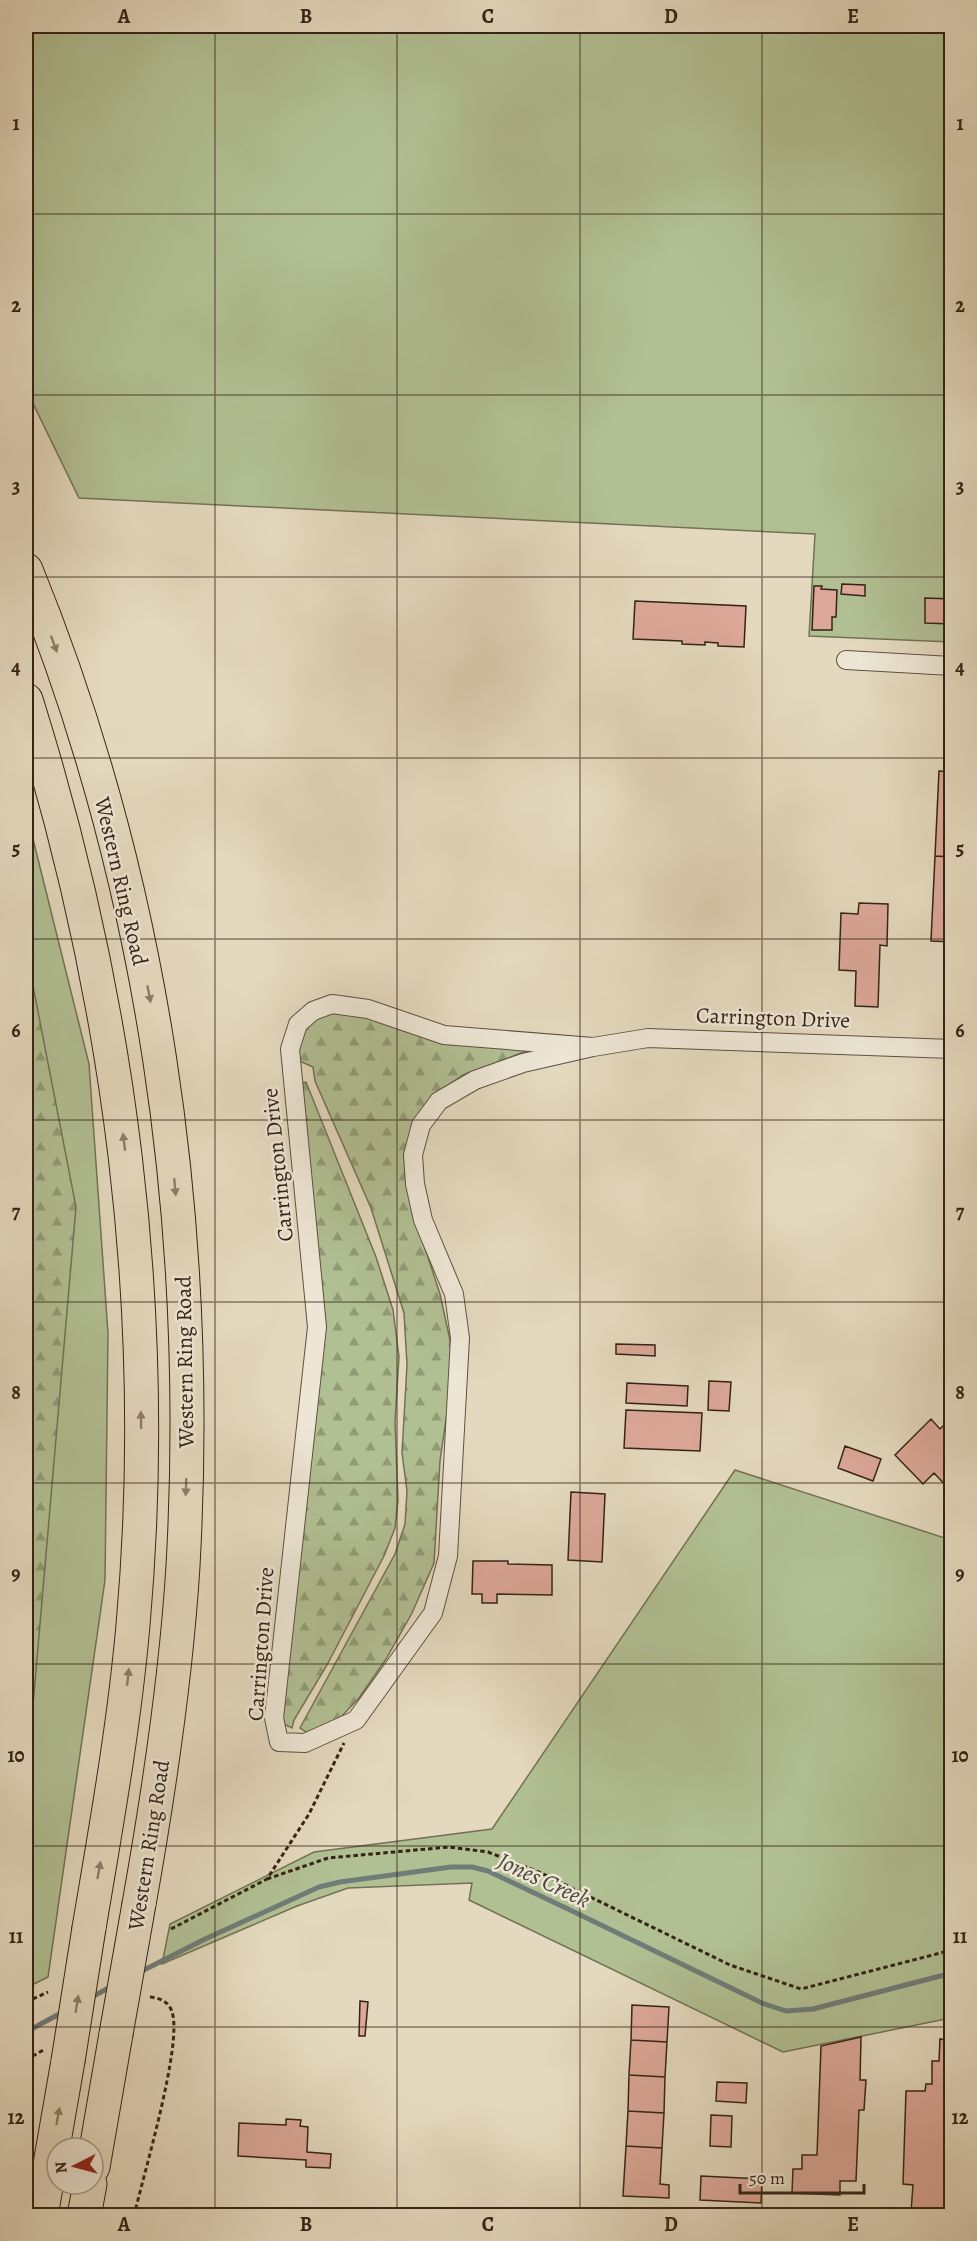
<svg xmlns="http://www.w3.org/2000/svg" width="977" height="2241" font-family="Alegreya,serif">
	<defs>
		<pattern id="forest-firs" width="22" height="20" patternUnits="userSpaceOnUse" patternTransform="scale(1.5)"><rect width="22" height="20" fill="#b1c093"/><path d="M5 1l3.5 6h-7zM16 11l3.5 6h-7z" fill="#919c77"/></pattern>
	</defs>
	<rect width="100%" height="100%" fill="#e4d9be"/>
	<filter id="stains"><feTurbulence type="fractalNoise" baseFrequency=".00333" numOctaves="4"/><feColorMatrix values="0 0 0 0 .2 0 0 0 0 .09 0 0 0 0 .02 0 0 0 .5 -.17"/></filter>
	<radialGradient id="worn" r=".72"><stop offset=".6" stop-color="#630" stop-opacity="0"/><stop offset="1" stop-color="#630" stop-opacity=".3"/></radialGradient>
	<path fill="#b1c093" stroke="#727254" stroke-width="1.5" d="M26,26H951V642L809,636L815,534L79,498L26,389Z
		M26,811L89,1064L108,1333L105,1580L48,1977L26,1988Z
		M735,1470L951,1540V2018L783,2052L469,1900L472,1883L348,1888L297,1906L162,1964L170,1924L314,1852L492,1829Z
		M357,2210L516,2215H322Z"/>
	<path fill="url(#forest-firs)" stroke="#727254" stroke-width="1.5" d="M26,950L76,1207L26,1786Z
		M332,1004L532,1049L463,1075L440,1091L410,1140L425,1248L440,1294L450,1340L452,1378L440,1461L434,1563L412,1613L386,1659L359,1698L338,1720L319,1729L306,1732L300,1728L395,1554L405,1524L407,1491L402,1453L407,1365L404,1313L371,1208L315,1081L313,1067L293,1058L298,1024Z
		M306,1082L376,1257L393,1310L399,1357L395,1422L398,1500L395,1528L384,1556L327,1665L294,1720L292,1728L282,1723L314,1367L293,1084Z"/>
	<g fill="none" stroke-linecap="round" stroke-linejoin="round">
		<path stroke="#707c78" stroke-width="5" d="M138,1973L205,1939L319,1887L340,1882L451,1867H472L488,1871L568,1909L762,2003L786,2011L813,2009L952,1973
			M90,1998L114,1985
			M26,2032L63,2012"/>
	</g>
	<path fill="#dda899" stroke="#342316" stroke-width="1.5" d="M842,584L865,585V596L841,594Z
		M814,586H822L821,589L837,590L836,617H832V630H812Z
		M925,598L952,599V624L925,623Z
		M635,601L746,606L744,647L718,646V643L705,642V645L682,644V641L633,639Z
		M939,771L952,772V857L935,856Z
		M935,856L952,857V942L931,941Z
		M859,903L888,904L887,946L880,945L878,1007L855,1006L856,971L839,970L841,913L858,914Z
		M616,1344L655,1345V1356L616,1354Z
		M709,1381L731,1382L729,1411L708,1410Z
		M627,1383L688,1386L687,1406L626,1403Z
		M626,1410L702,1413L700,1451L624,1448Z
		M944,1418H952V1492L934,1473L923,1484L895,1455L931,1419L940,1429L944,1425Z
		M845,1446L881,1459L873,1481L838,1468Z
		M571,1492L605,1494L602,1562L568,1560Z
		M473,1561H508V1564L552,1565V1595L497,1594V1603H482V1594H472Z
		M360,2001L368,2002L365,2036H359Z
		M632,2005L669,2007L667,2042L631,2040Z
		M946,2036L952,2037V2214L911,2212L913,2185L903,2184L906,2091H925L926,2084H932V2061H939L940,2039L946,2040Z
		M861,2037L860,2080H866L864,2110H859L856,2181H840V2195L792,2193L793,2169H802V2155H817L821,2046Z
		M631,2040L667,2042L665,2077L629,2075Z
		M629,2075L665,2077L664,2113L628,2111Z
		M717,2082L747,2083L746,2103L716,2101Z
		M628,2111L664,2113L662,2148L626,2146Z
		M711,2115L732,2116L731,2147L710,2146Z
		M286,2119L301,2120L300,2126L308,2127L307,2152L331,2154L330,2168L306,2167V2160L238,2156L239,2123L286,2125Z
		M626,2146L662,2148L660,2184L669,2185V2198L623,2196Z
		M701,2176L762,2179L761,2203L700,2200Z"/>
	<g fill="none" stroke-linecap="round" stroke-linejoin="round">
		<g stroke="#605040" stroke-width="20">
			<path id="street" d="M846,660L952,666
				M593,1047L444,1035L368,1009L332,1004L313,1011L298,1024L290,1049L317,1327L274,1718L279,1742L305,1743L356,1720L433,1613L448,1556L460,1338L454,1294L423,1220L415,1184L413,1155L421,1125L439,1101L475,1080L523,1063L593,1047L648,1038L952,1049"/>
		</g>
		<g stroke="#342316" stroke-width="35">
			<path id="highway" d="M26,570C154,884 202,1228 183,1566C176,1679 159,1792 139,1904
				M26,700C120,999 161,1312 133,1625C124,1727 106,1827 89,1928
				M93,2167L116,2034
				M41,2216L68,2061
				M84,2216L90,2184"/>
		</g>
		<path stroke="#342316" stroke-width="3" stroke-dasharray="4.5 3" stroke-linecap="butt" d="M267,1879L328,1858L449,1847L488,1852L539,1872L730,1965L801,1989L952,1950
			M171,1929L267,1879L309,1814L344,1743
			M26,2002L48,1992
			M26,2060L45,2049
			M134,2216C143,2176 183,2044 172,2012C169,2001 158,1997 147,1997"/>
		<use href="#street" stroke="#ede6d5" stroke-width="18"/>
		<use href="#highway" stroke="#e4d9be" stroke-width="33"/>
		<g stroke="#342316" stroke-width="35" stroke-linecap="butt">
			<path id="highway-bridge" d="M116,2034L139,1904
				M68,2061L89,1928"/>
		</g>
		<use href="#highway-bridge" stroke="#e4d9be" stroke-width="33"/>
	</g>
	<defs><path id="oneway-solid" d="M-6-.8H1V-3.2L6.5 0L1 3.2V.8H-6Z" transform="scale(1.5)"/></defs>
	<g fill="#8c7e6a">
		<use href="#oneway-solid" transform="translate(54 644) rotate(70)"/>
		<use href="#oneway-solid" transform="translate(149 994) rotate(79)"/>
		<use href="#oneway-solid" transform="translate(124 1142) rotate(-97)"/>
		<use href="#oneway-solid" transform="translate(175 1187) rotate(85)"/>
		<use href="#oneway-solid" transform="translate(141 1420) rotate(-91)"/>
		<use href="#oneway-solid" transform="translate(186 1487) rotate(92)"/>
		<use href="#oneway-solid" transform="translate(128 1677) rotate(-84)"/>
		<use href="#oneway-solid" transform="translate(99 1870) rotate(-80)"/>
		<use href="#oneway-solid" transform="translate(77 2004) rotate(-81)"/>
		<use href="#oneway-solid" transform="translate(58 2116) rotate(-80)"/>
	</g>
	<path fill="none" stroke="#342316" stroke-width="1.5" stroke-opacity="0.55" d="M215,26V2216M397,26V2216M580,26V2216M762,26V2216M26,214H952M26,395H952M26,577H952M26,758H952M26,939H952M26,1120H952M26,1302H952M26,1483H952M26,1664H952M26,1846H952M26,2027H952"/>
	<g text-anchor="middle" stroke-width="5" stroke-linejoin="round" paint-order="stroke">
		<g font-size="22" fill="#342316" stroke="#ede6d5">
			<text transform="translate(122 881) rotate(77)" y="8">Western Ring Road</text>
			<text transform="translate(773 1017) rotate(2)" y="8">Carrington Drive</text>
			<text transform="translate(277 1165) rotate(-96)" y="8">Carrington Drive</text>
			<text transform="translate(184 1362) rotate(-91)" y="8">Western Ring Road</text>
			<text transform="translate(260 1644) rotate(-86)" y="8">Carrington Drive</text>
			<text transform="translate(148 1845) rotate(-81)" y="8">Western Ring Road</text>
		</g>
		<g font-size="24" font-style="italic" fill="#4d483f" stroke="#ede6d5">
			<text transform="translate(544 1880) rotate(25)" y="8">Jones Creek</text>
		</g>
	</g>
	<rect width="977" height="2241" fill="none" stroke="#e4d9be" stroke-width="66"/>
	<g transform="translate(75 2166) rotate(264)"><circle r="28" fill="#ede6d5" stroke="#a39889" stroke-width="1.5"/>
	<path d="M0-4.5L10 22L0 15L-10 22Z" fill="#8f2418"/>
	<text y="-9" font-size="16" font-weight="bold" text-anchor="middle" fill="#342316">N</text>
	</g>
	<path d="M740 2184v9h124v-9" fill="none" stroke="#342316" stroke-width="3"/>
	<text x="749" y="2184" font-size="18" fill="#342316" stroke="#ede6d5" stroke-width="4.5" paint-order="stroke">50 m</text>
	<rect x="33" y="33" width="911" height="2175" fill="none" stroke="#342316" stroke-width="2"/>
	<g font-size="20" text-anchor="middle" font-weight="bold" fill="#342316">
		<text x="124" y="23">A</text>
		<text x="306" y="23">B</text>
		<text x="488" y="23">C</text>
		<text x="671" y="23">D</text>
		<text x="853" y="23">E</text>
		<text x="16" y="130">1</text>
		<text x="960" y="130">1</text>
		<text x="16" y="312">2</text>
		<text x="960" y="312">2</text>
		<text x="16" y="493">3</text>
		<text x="960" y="493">3</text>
		<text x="16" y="674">4</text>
		<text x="960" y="674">4</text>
		<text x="16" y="855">5</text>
		<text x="960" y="855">5</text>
		<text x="16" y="1037">6</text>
		<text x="960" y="1037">6</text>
		<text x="16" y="1218">7</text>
		<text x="960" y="1218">7</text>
		<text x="16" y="1399">8</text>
		<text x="960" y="1399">8</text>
		<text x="16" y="1580">9</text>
		<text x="960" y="1580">9</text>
		<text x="16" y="1762">10</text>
		<text x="960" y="1762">10</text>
		<text x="16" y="1943">11</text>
		<text x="960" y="1943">11</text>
		<text x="16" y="2124">12</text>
		<text x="960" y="2124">12</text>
		<text x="124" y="2231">A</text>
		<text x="306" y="2231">B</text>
		<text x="488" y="2231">C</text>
		<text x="671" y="2231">D</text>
		<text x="853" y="2231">E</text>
	</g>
	<rect width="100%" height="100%" filter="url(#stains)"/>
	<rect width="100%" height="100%" fill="url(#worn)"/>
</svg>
